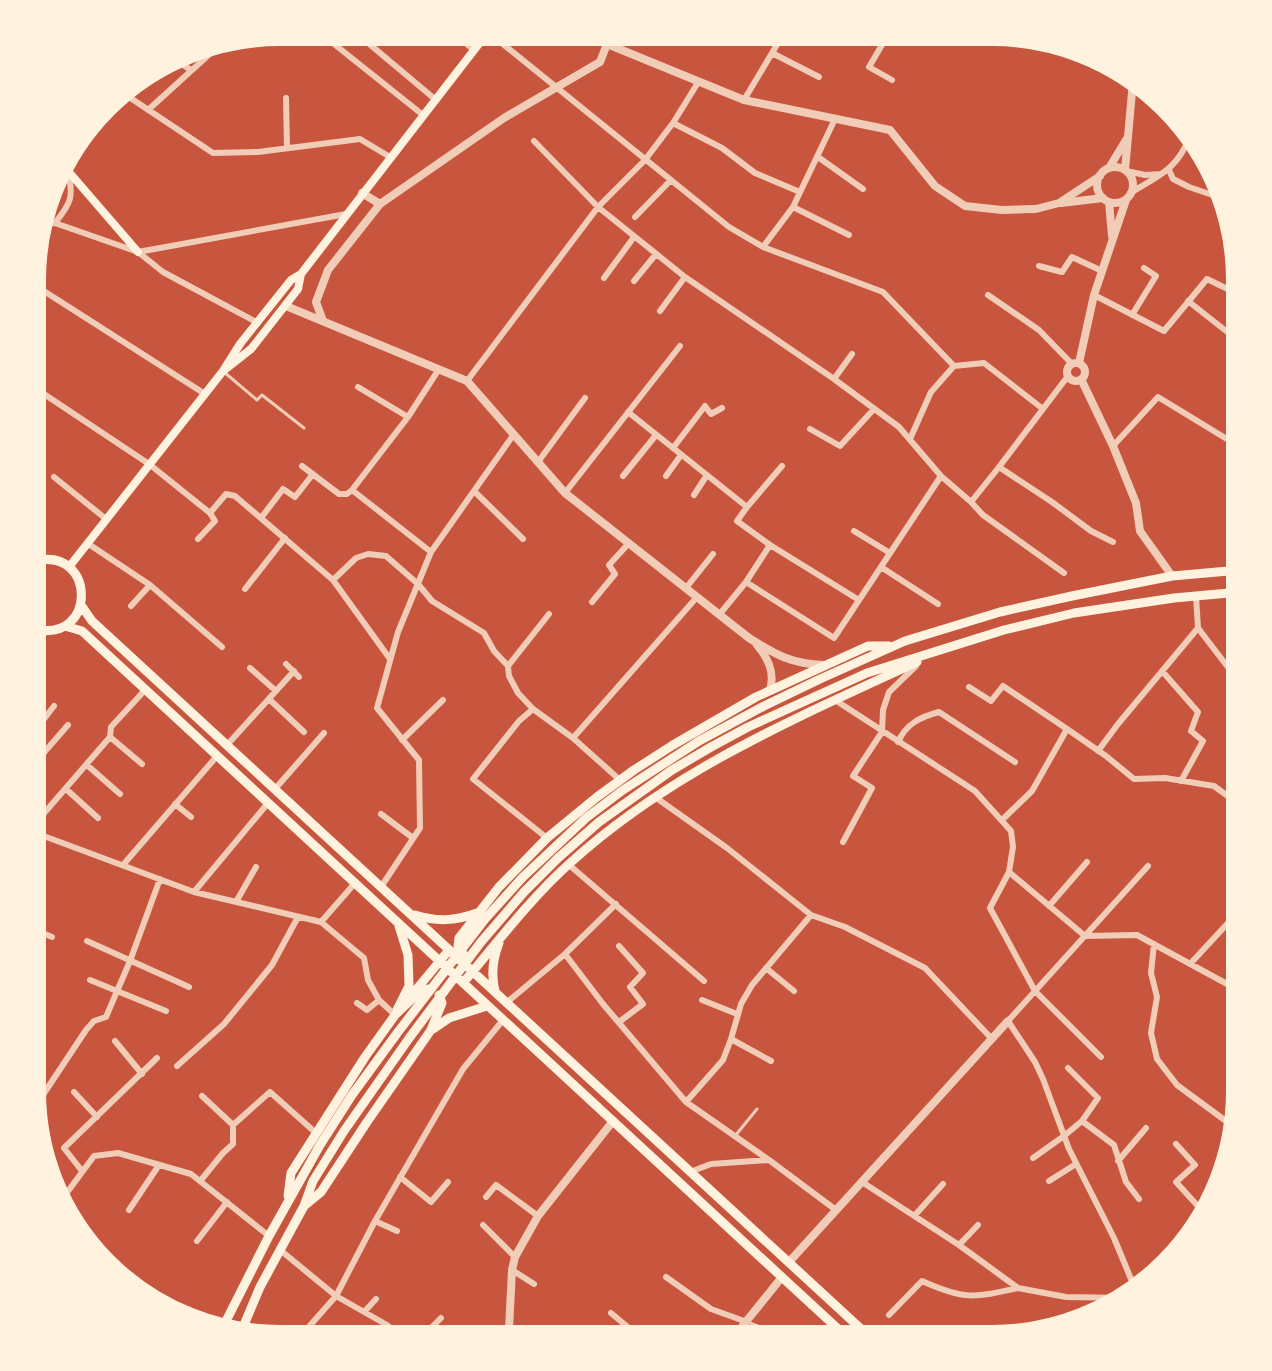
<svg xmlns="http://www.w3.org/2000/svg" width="1272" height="1371" font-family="Lora,serif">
	<rect width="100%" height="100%" fill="#c8553d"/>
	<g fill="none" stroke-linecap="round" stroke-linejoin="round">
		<path stroke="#f1ccb7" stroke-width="3" d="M224,372L257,400L262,395L304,428
			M735,1136L757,1109
			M747,1322L790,1338"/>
		<path stroke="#f1ccb7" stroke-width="6" d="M319,32L423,115
			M355,32L436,100
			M452,32L474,50
			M488,32L729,227L763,247L883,292L954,366
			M889,33L869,67L892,80
			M905,33L917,40
			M607,44L614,32
			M772,53L819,77
			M174,59L191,70
			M1132,87L1145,92
			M120,91L213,153L258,152L360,139L390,157
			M286,98L287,148
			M744,100L784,33
			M148,110L224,41
			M673,123L722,148L755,173L800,192
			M534,141L598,207L685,277L834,379L899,427L941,476L971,502L999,467L1068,376
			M818,157L863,189
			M1169,170L1173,179L1189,187L1227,200
			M1126,171L1145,175L1161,174
			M1130,193C1162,174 1176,170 1191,135
			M793,207L849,235
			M635,217L671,180
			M55,223C71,203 74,197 68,172
			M39,224L55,223L138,252L163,272L258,323
			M763,247L793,207L835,119
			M138,252L346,214
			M1039,266L1062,272L1072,257L1102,271
			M604,278L634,237
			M634,281L656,254
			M36,286L205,394
			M988,295L1039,330L1072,364
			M1094,295L1164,331L1207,279L1240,295
			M1188,301L1240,342
			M660,311L685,277
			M1132,315L1156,276L1144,268
			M36,348L41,351
			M954,366L984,363L1043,409
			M834,379L852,354
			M467,381L598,207L645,160L673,123L699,81
			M358,387L408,417
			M35,388L149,464L210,513L226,494L235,496L333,580
			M628,412L747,507
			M810,429L840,446L874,409
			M910,439L931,392L954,366
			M1113,446L1158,397L1240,447
			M673,448L705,406L711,414L722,408
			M538,462L585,398
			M302,466L339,494H347L352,490L408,417L439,369
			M782,466L747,507L737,521L770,545L859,600
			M999,467L1052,502L1091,531L1113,542
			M623,476L656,435
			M666,476L681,455
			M54,477L106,519
			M352,490L431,552
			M474,491L523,539
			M565,493L680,346
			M694,495L707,475
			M971,502L983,515L1064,573
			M261,518L283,489L295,497L313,474
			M854,531L890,553
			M198,539L215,521L210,513
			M87,543L150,585L222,647
			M881,567L938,604
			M746,582L834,638L941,476
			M686,588L713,554
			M245,589L285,538
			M1196,596L1198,628L1240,683
			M592,602L615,574L609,565L629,543
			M131,606L150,585
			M719,615L746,582L770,545
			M390,659L333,580L356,558L368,554L386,556L418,584L432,601L484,633L494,651L508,666L509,676L518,693L533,709L573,738L620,780
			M286,664L299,677
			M508,666L549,614
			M250,668L276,691
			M1162,671L1198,712L1191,731L1203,741L1181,781
			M969,687L991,701L1003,686L1067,729
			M269,699L304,732
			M835,700L975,791L1011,831L1013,847L1009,872L990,908L1035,991L1101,1057
			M533,709L519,721L473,779L547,838
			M34,732L54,706
			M110,737L142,764
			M573,738L697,597
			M402,740L443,700
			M898,742C906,724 920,717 939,712L1015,762
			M227,745L294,671
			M1098,751L1118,724L1198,628
			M34,764L68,725
			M87,765L120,794
			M66,789L98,818
			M275,789L324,733
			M655,797L727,848L811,915L845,927L925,968L992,1039
			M175,804L191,817
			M381,814L413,838
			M1002,820L1032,791L1067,729L1106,756L1134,779L1165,778L1214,786L1240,805
			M33,826L110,737L111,727L145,690
			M33,832L194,892L321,922L364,958L368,980L379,1000L395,1015
			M843,842L872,788L853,776L882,732L883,710L889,692L916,666
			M568,864L704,981
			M123,865L217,756
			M1009,872L1085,936
			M381,887L420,828L419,760L377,708L398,632L431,552L514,434
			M194,892L268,803
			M236,902L256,867
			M1049,906L1087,862
			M321,922L355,883
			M33,929L52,937
			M1085,936L1137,935L1240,991
			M87,941L189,987
			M1154,944L1151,973L1157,997L1151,1033L1157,1059L1177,1085L1234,1127
			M619,946L643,973L630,987L643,1004L619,1022
			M565,954L603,1004L686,1102L769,1160L836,1210
			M1191,963L1240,910
			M766,968L794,991
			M90,980L166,1011
			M702,1000L737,1014
			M357,1003L367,1010L379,1000
			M506,1003L565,954L616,904
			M731,1039L771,1061
			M115,1041L142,1074
			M1236,1061L1240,1066
			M177,1066L224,1024L272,965L298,917
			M74,1092L97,1117
			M202,1096L233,1125
			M686,1102L723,1060L731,1039L741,1004L752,985L811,915
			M33,1110L86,1030L94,1021L106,1017L130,961L160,879
			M1082,1121L1114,1145L1126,1182L1139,1199
			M1228,1122L1239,1112
			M1176,1144L1195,1165L1176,1182L1207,1216
			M1033,1158L1064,1136L1082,1121L1098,1098L1068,1068
			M1118,1161L1146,1128
			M82,1171L64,1148L157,1058
			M690,1172L711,1164L769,1160
			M400,1177L431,1202L448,1182
			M201,1180L223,1153L233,1144V1125L270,1092L316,1133
			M1049,1181L1076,1164
			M862,1182L959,1245L1018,1288L1066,1297L1129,1298
			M51,1183L65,1194
			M486,1197L496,1185L538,1216
			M60,1202L94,1156L118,1153L191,1174L269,1236
			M129,1210L159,1165
			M915,1215L943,1184
			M375,1221L397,1231
			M483,1225L515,1257
			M197,1241L227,1202
			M959,1245L978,1225
			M279,1249L336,1296L387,1325L402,1339
			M512,1270L534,1284
			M666,1277L711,1309L747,1322
			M1136,1291L1114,1238L1069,1149L1043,1079L1035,1062L1008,1021L1148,866
			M365,1311L376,1299
			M611,1313L642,1339
			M889,1315L922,1281C964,1300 974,1298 1018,1288
			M298,1339L336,1296L375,1221L463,1069L503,1020
			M371,1339L387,1325
			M420,1339L441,1318"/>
		<path stroke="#f1ccb7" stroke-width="8" d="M1097 185a18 18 0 1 1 36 0a18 18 0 1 1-36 0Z
			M1109,168L1126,140
			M1125,170L1133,81
			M362,193L380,204L504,118L600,62L607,44L744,100L890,130L935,186L965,206L1002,210L1036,209L1059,203L1100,176
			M1109,202L1112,236
			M1061,203L1103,198
			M286,306L467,381L565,493L749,638C776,655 792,664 824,665
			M323,321L316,302L328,270L380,204
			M1079,363L1094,295L1126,200
			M1067 372a9 9 0 1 1 18 0a9 9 0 1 1-18 0Z
			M1081,379L1113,446L1136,503L1140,531L1172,576
			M757,645C769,659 775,673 770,690
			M789,1262L1008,1021
			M522,1339L509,1329L512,1270L515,1257L538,1216L613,1121
			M732,1339L782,1277"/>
		<path stroke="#fff3e0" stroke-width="8" d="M62,164L138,252
			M223,371L251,349L298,289L301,274L488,32
			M69,567L223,371L240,344L291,280L301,274"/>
		<path stroke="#fff3e0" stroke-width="9" d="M81,605L92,621L872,1339
			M65,626L82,631L849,1339
			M34,629C98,644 96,546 35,561
			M415,915C437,922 455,921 477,913
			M463,953L458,946L459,938L499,887L547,838L597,797L634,770L673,745L756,697L868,646H889
			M463,983C496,944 531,898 569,864C671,771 794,719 917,662
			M495,991C491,975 493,958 499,943
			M411,996L449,950
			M397,1010L409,986L408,955L399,926
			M395,1015L415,996L428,989
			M433,1029L449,1018L487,1006
			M288,1196L291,1173L365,1057L398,1011
			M304,1206L321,1192L367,1122L431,1030L442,1003L439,995
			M223,1327L269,1236L320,1145L352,1095L398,1032L485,919L523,877L586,818L623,790L699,741L764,706L820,679L905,641L1000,612L1072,596L1172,576L1240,570
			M241,1332L260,1287L304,1206L313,1181L344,1131L410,1037L481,942L524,892L558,858L599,822L672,770L711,747L748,727L867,673L1004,630L1074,613L1174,598L1240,592"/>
	</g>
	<path d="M0 0H1272V1371H0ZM280 42H992A238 238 0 0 1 1230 280V1091A238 238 0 0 1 992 1329H280A238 238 0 0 1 42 1091V280A238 238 0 0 1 280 42Z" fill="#fff3e0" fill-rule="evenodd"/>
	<path fill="none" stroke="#fff3e0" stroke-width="8" d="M280 42H992A238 238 0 0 1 1230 280V1091A238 238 0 0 1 992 1329H280A238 238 0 0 1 42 1091V280A238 238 0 0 1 280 42Z"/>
</svg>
